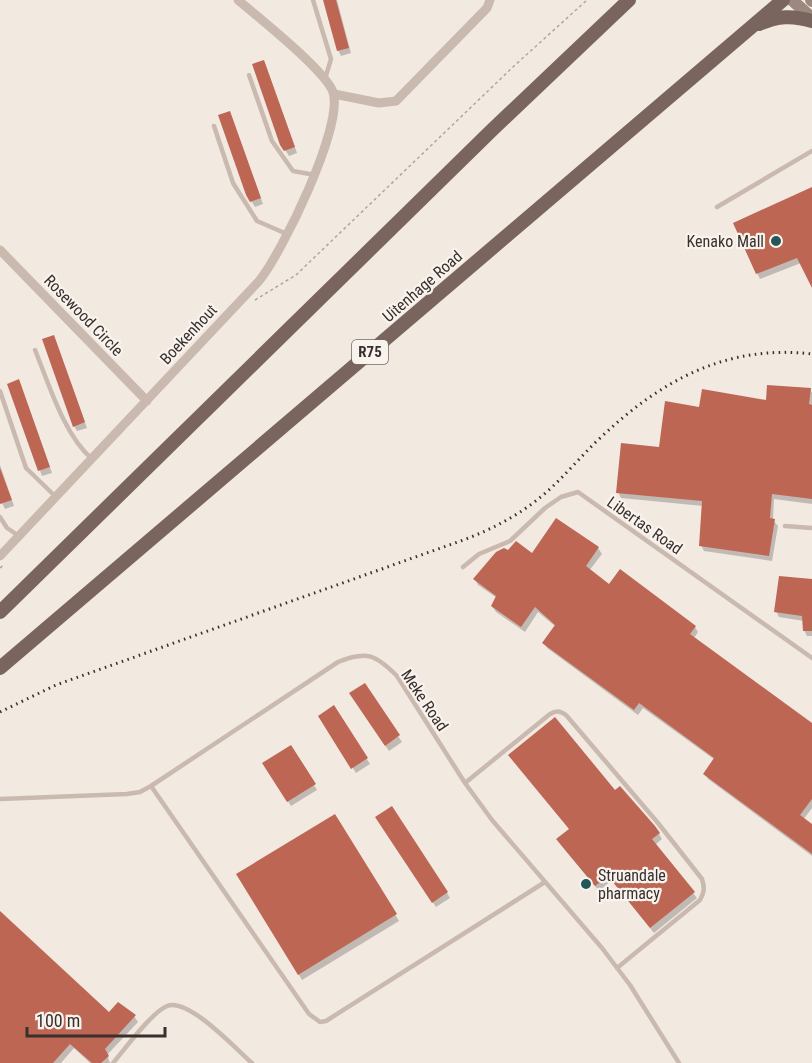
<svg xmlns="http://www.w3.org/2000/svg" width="812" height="1063" font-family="'Roboto Condensed',sans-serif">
	<rect width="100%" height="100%" fill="#f2e9e1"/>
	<path fill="#0003" d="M324,0H337L351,53L341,56L338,50Z
		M264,61L297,153L289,156L282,145Z
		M230,113L263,204L255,207L247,194Z
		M812,188V284L801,263L760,279L757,273Z
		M54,336L87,428L77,431L74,426Z
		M19,381L52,473L42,476L9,385Z
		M810,389L812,393V504L774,499L773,520L778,526L772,561L704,551L701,545L703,506L621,498L618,492L700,409L768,401Z
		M0,465L14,506L5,509L0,499Z
		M557,520L598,548L602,554L589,571L609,586L695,627L698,632L694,638L812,725V808L803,820L812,826V856L708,779L705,774L715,760L643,708L638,715L547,648L544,643L556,627L538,612L525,632L496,612L492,606L497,598L478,585L475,579L532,555Z
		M812,581V636H807L804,630V621L779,617L776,611Z
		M364,685L402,742L389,751L354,699Z
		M334,707L370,764L356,773L320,716Z
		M291,747L317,790L291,806L264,763Z
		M615,792L659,834L662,839L655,845L697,898L654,933L612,880L599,891L561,845Z
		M335,816L399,921L302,980L238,875Z
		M380,823L447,893L450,898L436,907Z
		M0,913L110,1014L134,1016L138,1022L107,1055L110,1063H90L74,1048L61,1063H0Z"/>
	<path fill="#bd6654" d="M323,0H336L349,48L337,51Z
		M264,60L295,147L284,151L280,145L252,64Z
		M230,111L261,198L250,202L246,195L218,115Z
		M812,187V288L797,258L756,274L733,223Z
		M54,335L85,422L73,427L42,339Z
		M19,379L50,467L38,471L7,384Z
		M767,385L811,388L809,404L812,405V499L772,494L770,518L775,519L769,556L699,546L702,501L616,493L621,443L659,447L665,401L699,407L702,389L766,400Z
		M0,468L12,500L0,504Z
		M556,518L599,547L586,566L609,584L620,569L696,626L690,634L812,723V799L800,815L812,824V854L703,774L714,758L639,703L634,710L542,643L555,625L535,607L521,627L491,606L496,596L473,579L496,552L504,548L508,550L516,541L532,553Z
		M779,576L812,579V631H803L802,616L774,612Z
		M365,683L400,735L385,746L349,693Z
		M334,705L368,758L351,769L318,716Z
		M555,717L615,790L620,786L655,826L660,833L652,839L695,892L650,928L608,876L595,886L556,839L569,829L508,755Z
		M291,745L316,784L287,802L262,763Z
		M392,806L448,892L432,903L375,817Z
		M335,814L397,914L298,975L236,874Z
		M0,911L109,1012L118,1002L136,1015L105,1049L109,1056L101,1063H92L70,1044L53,1063H0Z"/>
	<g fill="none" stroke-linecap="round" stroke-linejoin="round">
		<path stroke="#b5a398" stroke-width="1.5" stroke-dasharray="3 3" stroke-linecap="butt" d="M255,300L296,275L514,66L587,0
			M0,568L4,565"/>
		<path stroke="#cab9ae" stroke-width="4.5" d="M313,0L331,59L325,79
			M249,75L272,141L293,171L315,175
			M214,126L233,183L257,221L287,234
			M717,207L812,151
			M35,350C49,384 64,435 92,459
			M0,391L26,468L56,497
			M0,517L7,528L19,536
			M785,526L812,528
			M463,567L479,554L510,541L545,508L561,497L578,492L812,658
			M465,783L550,714C557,710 560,711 566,715L658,823L702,879C705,888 704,893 700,900L617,968
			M151,786L309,1014L320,1022L326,1021L545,882
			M0,799L127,794L140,792L151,786L338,662C367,650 376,655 397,676L465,783L492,820L602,948L630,985L679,1063
			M113,1063C124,1050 152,1012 167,1006C188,997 236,1049 252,1063"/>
		<path stroke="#cab9ae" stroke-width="9" d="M334,94L379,103L396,101L487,8L490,0
			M0,250L147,401
			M0,556L259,281C282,253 344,126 333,92C325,70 258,17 238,0"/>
		<path stroke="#9d887f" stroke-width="12" d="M792,0L812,18
			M811,0L812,1"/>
		<path stroke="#79655e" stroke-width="14" d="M759,24C778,16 792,15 812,21
			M0,612L492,130L629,0
			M0,668L783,0"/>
		<path stroke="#392f2c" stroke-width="3" stroke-dasharray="1.5 4.5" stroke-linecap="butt" d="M0,712L56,685L466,539C492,529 515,517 537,500C560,482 578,459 599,439C660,381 726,344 812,354"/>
	</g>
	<g fill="#245757" stroke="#f9f3ee" stroke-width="2">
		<circle cx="776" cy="241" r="6"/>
		<circle cx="586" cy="884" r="6"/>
	</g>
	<g text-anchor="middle" stroke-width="4.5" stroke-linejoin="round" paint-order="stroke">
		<rect fill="#f9f3ee" stroke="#736a66" stroke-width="1.5" x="352" y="340" width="36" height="24" rx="4.5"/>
		<g font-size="15" font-weight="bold" fill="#392f2c">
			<text x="370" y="357">R75</text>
		</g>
		<g font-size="16" fill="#392f2c" stroke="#f9f3ee" text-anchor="end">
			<text x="764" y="247">Kenako Mall</text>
			<text x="598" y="881" text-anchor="start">Struandale<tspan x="598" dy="18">pharmacy</tspan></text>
		</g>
		<g font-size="16" fill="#392f2c" stroke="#f9f3ee">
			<text transform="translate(422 286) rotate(-41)" y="6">Uitenhage Road</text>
			<text transform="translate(84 315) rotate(46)" y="6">Rosewood Circle</text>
			<text transform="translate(188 334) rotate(-47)" y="6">Boekenhout</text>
			<text transform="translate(645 525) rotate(35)" y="6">Libertas Road</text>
			<text transform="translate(425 700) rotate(56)" y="6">Meke Road</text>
		</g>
	</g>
	<path d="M27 1027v9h138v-9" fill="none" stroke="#392f2c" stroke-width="3"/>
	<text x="36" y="1027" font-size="18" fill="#392f2c" stroke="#f9f3ee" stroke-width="4.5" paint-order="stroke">100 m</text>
</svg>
